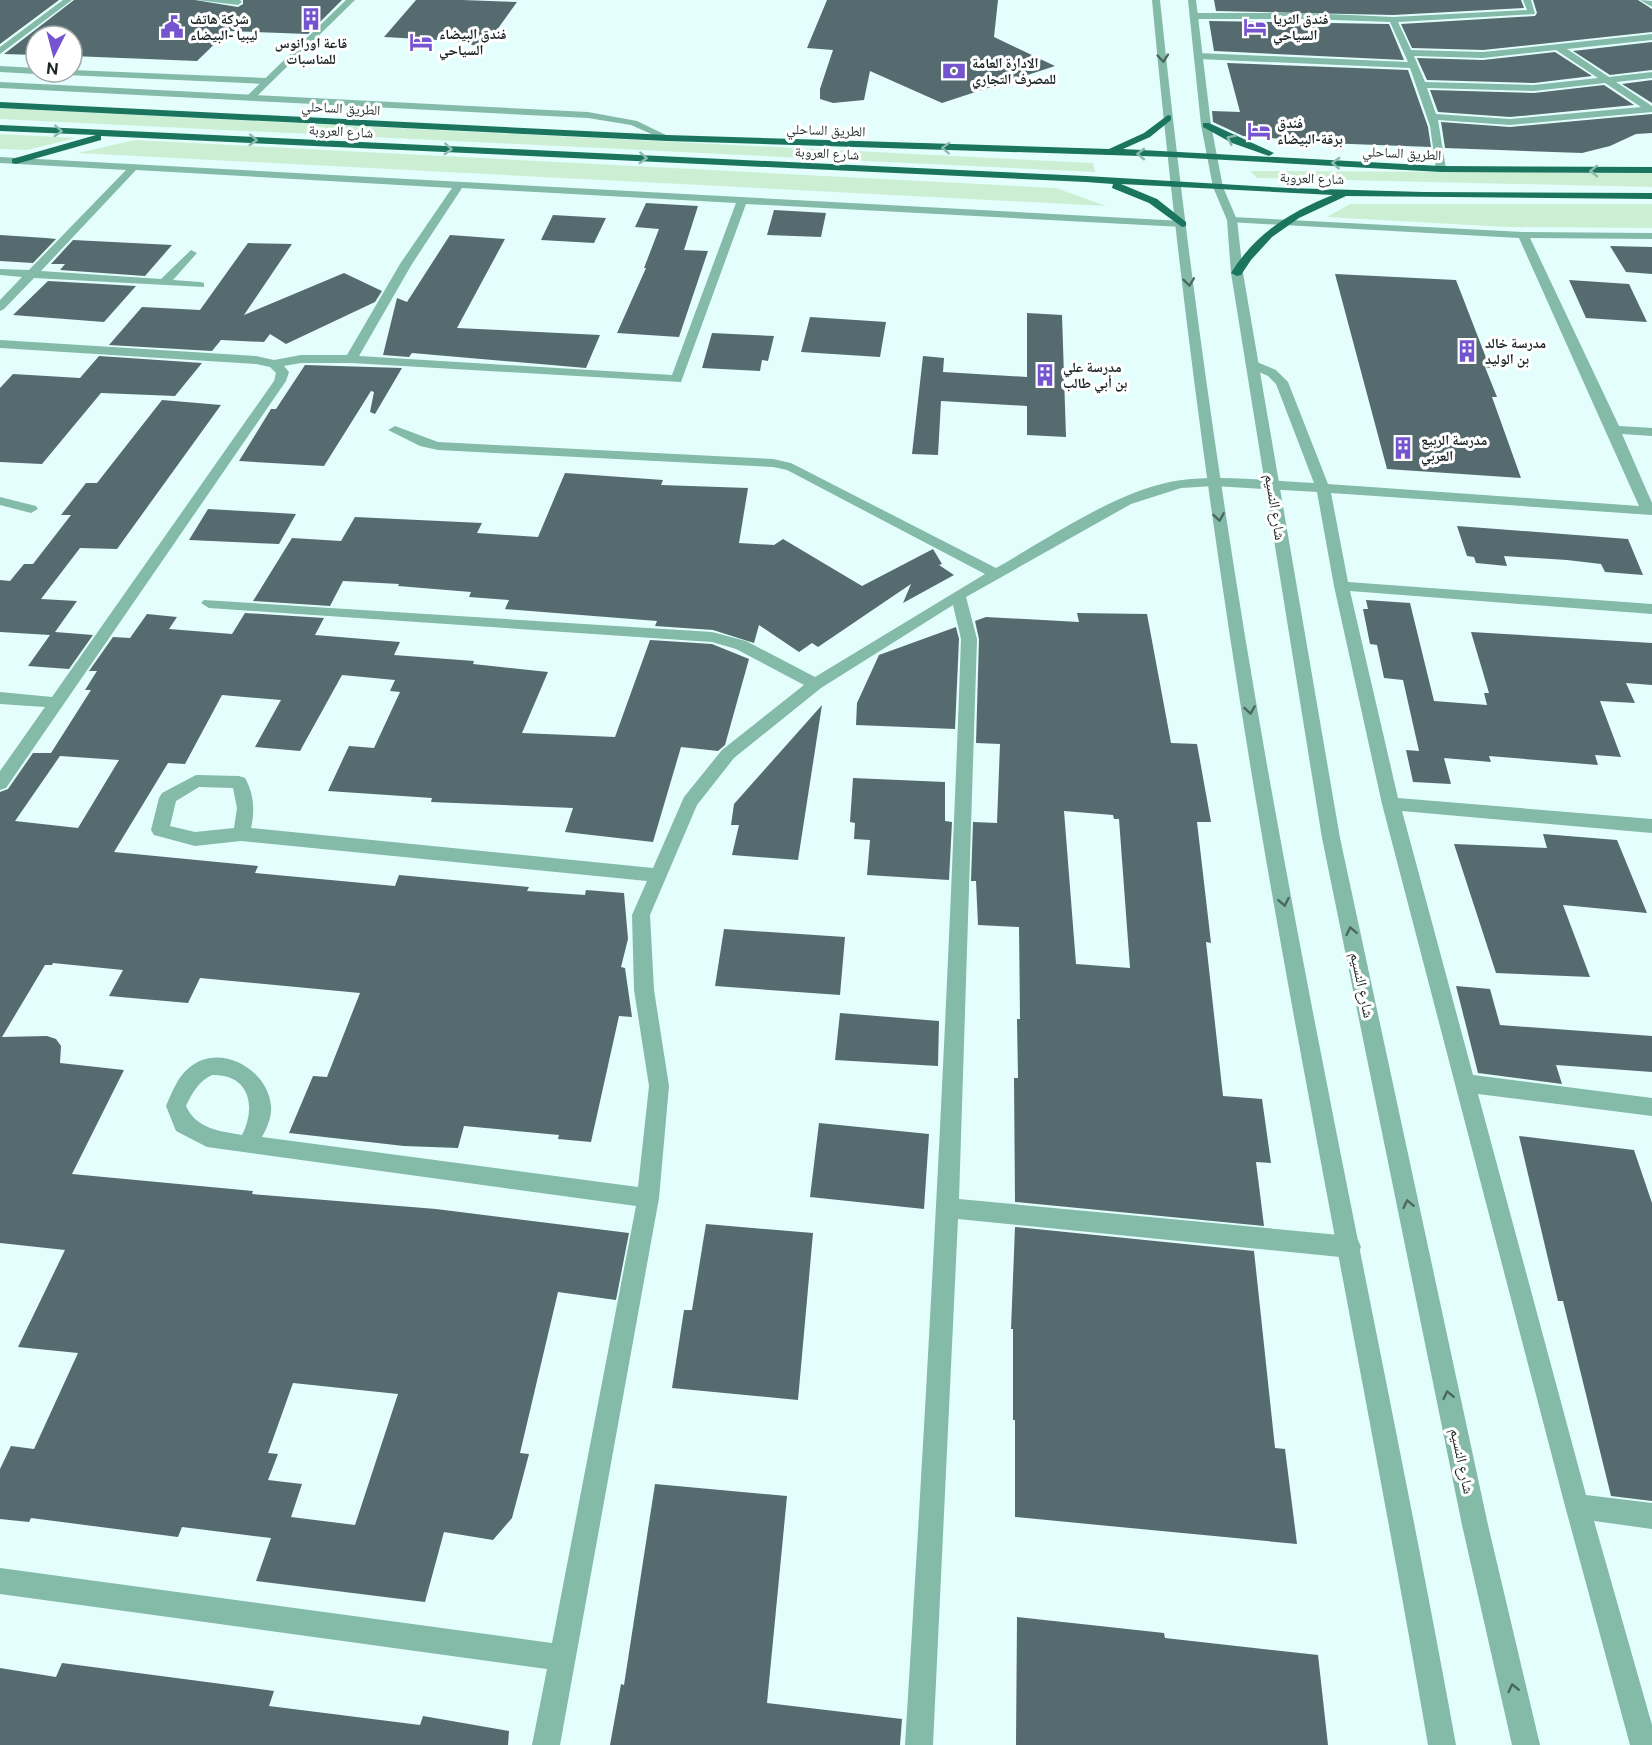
<svg xmlns="http://www.w3.org/2000/svg" width="1652" height="1745" font-family="'Public Sans','Noto Naskh Arabic',sans-serif">
	<rect width="100%" height="100%" fill="#e4fefd"/>
	<path fill="#ccefd4" d="M0,108L1093,163L1095,172L0,119Z
		M0,134L76,138L27,150L0,149Z
		M135,140L1056,188L1106,206L78,153Z
		M1250,171L1652,173V187L1257,178Z
		M1350,204H1652V228L1507,227L1327,217Z"/>
	<path fill="#556b70" fill-rule="evenodd" d="M0,0H59L0,44Z
		M74,0H195L238,7L243,4V0H342L308,34L228,31L197,61L72,56V36H36V55L4,54Z
		M416,0H462L517,2L484,48L457,41L384,37Z
		M827,0H998L994,37L1055,66L942,103L870,71L864,100L833,103L820,99V89L833,50L807,48Z
		M1214,0H1521L1524,8L1393,15L1216,11Z
		M1533,0H1638L1652,9V32L1483,50L1412,48L1401,24L1535,16L1537,13Z
		M1209,21L1389,24L1404,60L1214,51Z
		M1652,42V70L1610,75L1573,51Z
		M1555,52L1592,76L1534,83L1427,80L1417,58L1483,60Z
		M1227,63L1408,70L1428,127L1431,147L1297,142L1296,140L1243,136L1213,122L1212,111L1240,112Z
		M1652,80V103L1622,84Z
		M1604,85L1634,105L1510,117L1438,112L1430,90L1534,93Z
		M1652,114V133L1636,134L1610,146L1582,153L1445,148L1441,122L1510,127Z
		M646,203L698,206L684,250L708,251L679,337L617,333L646,268H644L659,229L635,227Z
		M774,210L826,213L821,237L767,235Z
		M553,215L606,218L594,243L541,240Z
		M0,235L46,238L56,239L33,263L0,261Z
		M450,235L505,239L457,328L600,335L586,368L412,353L409,357L383,355L397,298L407,302Z
		M73,240L172,245L145,276L60,270L65,264H51Z
		M248,243L292,244L244,315L344,273L382,291L375,302L286,344L270,334L264,342L221,340L212,351L109,345L142,307L200,310Z
		M1610,246L1652,247V274L1626,272Z
		M1335,274L1456,280L1490,368L1485,367L1497,397H1492L1521,478L1387,469Z
		M1569,280L1629,284L1647,322L1586,318Z
		M48,281L136,286L104,322L13,315Z
		M1027,313L1062,315L1066,437L1027,435V406L941,401L938,455L912,454L923,356L944,358L943,372L1027,377Z
		M810,317L886,322L880,357L801,352Z
		M712,333L774,336L768,361L762,360L760,371L702,368Z
		M99,356L202,363L175,396L101,393L42,464L0,462V388L13,374L80,378Z
		M305,365L402,368L375,414L370,412L374,392L371,391L324,466L239,461L271,409H276Z
		M162,400L221,405L117,549L80,548L41,599L77,601L55,632L93,635L69,669L28,666L50,635L0,632V580L10,581L24,564H33L71,515H61L86,483H97Z
		M565,473L663,480L661,485L748,488L739,543L774,545L783,539L862,586L933,549L942,564L939,565L954,575L903,603L911,584L818,647L812,643L799,652L759,625L754,643L713,630L655,626L657,621L505,609L509,600L469,597L471,592L398,586L399,584L343,581L330,606L253,601L292,538L341,541L355,517L482,523L477,533L538,537Z
		M208,509L296,514L279,544L189,540Z
		M1457,526L1628,539L1643,575L1605,572L1601,564L1567,560L1504,556L1507,566L1476,563L1474,557L1467,556Z
		M1366,600L1410,603L1434,701L1487,705L1484,693H1489L1471,632L1652,643V685L1626,683L1635,703L1600,701L1621,757L1595,755L1598,765L1489,756L1491,762L1444,758L1451,784L1413,782L1406,750L1419,751L1403,680L1384,678L1377,645L1370,644L1363,609H1368Z
		M245,613L324,618L315,635L400,642L394,655L474,661L473,664L548,672L522,733L615,737L650,640L712,644L749,659L725,745L718,751L681,747L653,842L565,832L573,808L431,802L432,798L328,791L349,746L374,748L400,692L390,691L395,680L342,675L300,751L255,747L281,700L222,695L185,764L168,763L114,852L258,866L255,873L395,886L399,875L529,887L527,891L585,895L586,890L624,893L628,939L621,967L625,968L632,1017L619,1016L591,1142L558,1139L559,1135L464,1126L458,1148L404,1146L289,1133L313,1076L327,1077L360,993L200,978L188,1003L109,996L123,970L53,963L52,965H45L2,1037L47,1036L56,1039L61,1046L60,1063L124,1070L72,1174L253,1191L252,1194L436,1209L629,1233L616,1300L558,1292L520,1453L529,1454L512,1518L493,1540L444,1532L425,1602L256,1581L271,1538L182,1527L178,1537L31,1518L29,1522L0,1519V1469L11,1446L34,1449L78,1353L18,1347L65,1250L0,1243V792L8,789L33,753H51L91,690H85L97,671H89L113,637L130,638L147,614L177,617L169,629L232,634ZM60,756L119,760L78,828L15,821ZM293,1383L398,1394L355,1525L291,1517L302,1484L268,1480L278,1454L268,1453Z
		M1077,613L1147,614L1171,743L1197,744L1211,822H1197L1211,943L1206,942L1223,1096L1262,1099L1271,1163L1256,1162L1264,1226L1015,1202L1014,1078H1018L1017,1019H1020L1019,927L978,925L976,881H971L973,822L997,823L1000,744L976,743L979,639L975,621L986,617L1079,622ZM1064,811L1113,815L1114,819H1119L1130,968L1076,964Z
		M956,627L959,639L955,729L856,725L857,703L879,655Z
		M822,705L798,860L732,855L739,825H731L734,804Z
		M853,778L945,782V821L952,822L949,880L867,875L870,840L854,839L855,823L850,822Z
		M1543,834L1617,840L1647,913L1563,905L1590,977L1496,973L1454,844L1547,848Z
		M724,929L845,937L840,995L715,986Z
		M1456,986L1490,989L1500,1025L1652,1036V1072L1556,1065L1562,1084L1478,1073Z
		M840,1013L939,1021L938,1066L835,1060Z
		M819,1123L929,1134L924,1209L810,1197Z
		M1519,1136L1634,1150L1652,1203V1501L1611,1496L1563,1301H1558Z
		M706,1224L813,1233L798,1400L672,1388L684,1310H692Z
		M1015,1227L1254,1251L1275,1448L1285,1449L1297,1544L1015,1517V1420H1013V1329H1011Z
		M655,1484L787,1496L767,1703L902,1719L900,1745H610L621,1684L624,1685Z
		M1017,1617L1164,1633L1165,1638L1318,1655L1328,1745H1016Z
		M62,1663L274,1691L269,1706L420,1725L423,1716L509,1731L508,1745H0V1668L56,1677Z"/>
	<g fill="none" stroke-linecap="round" stroke-linejoin="round">
		<path fill="#84baa8" fill-rule="evenodd" d="M0,66L36,68V72H40L36,74L0,72Z
			M72,70L266,78L271,81L266,84L66,75L61,72H72Z
			M0,82L588,112L637,121L672,138L667,141L631,125L588,118L0,88Z"/>
		<path fill="#84baa8" fill-rule="evenodd" d="M63,0H72L0,54V47Z
			M197,0H240L242,2L238,5Z
			M346,0H355L254,99H248V95Z
			M1523,0H1531L1535,14L1398,22L1411,50L1483,52L1652,34V40L1567,49L1609,77L1652,72V78L1616,82L1652,106V112L1510,125L1438,120L1446,169L1441,172L1436,169L1430,126L1410,68L1198,59L1194,56L1198,53L1408,62L1390,22L1307,19H1193L1189,16L1193,13H1307L1393,17L1527,10ZM1556,50L1598,78L1534,85L1425,82L1414,56L1483,58ZM1605,83L1641,107L1510,119L1436,114L1427,88L1534,91Z
			M1640,0L1652,1V7Z
			M0,157L1182,221L1187,224L1182,227L746,204L681,382L351,363H301L284,366L289,372L286,381L6,788L0,790V771L45,707L0,704V692L52,697L274,381L276,373L270,367L256,364L0,348V340L256,356L274,360L301,355H347L400,264L452,188L136,170L41,271L161,279L191,250L197,253L173,280L200,282L204,283V287L34,278L4,309L0,311V300L22,277L0,275V269L29,270L126,170L0,163ZM462,188L736,203L672,375L359,356L412,264Z
			M1232,217L1523,232L1652,233V239L1530,238L1619,426L1652,428V436L1622,434L1652,503V515L1331,493L1348,582L1652,604V614L1350,591L1398,798L1652,819V833L1402,811L1473,1075L1652,1098V1116L1478,1094L1586,1495L1652,1503V1529L1594,1521L1652,1725V1745H1630L1565,1506L1382,804L1334,586L1317,492L1214,486L1181,488L1131,504L966,597L977,639L959,1199L1350,1236L1358,1240L1361,1247L1358,1254L1350,1258L958,1219L933,1745H905C928,1376 948,1008 961,639L953,605L821,688L734,758L697,805L650,915L654,990L669,1086L659,1198L560,1745H532L547,1669L0,1594V1568L552,1643L636,1206L207,1147L176,1131L166,1106C172,1092 178,1076 190,1067C221,1042 268,1070 271,1106C272,1117 267,1128 262,1137L638,1187L649,1086L634,990L632,915L647,881L241,841L195,846L154,835L151,830L159,798L162,793L196,775L239,776L245,778C254,794 255,811 251,828L653,868L684,797L722,750L804,685L736,649L712,642L209,608L201,603L204,600L712,632L746,641L815,677L985,574L787,470L773,467L438,450L420,446L388,430L395,426L438,442L773,459L791,463L996,568C1049,538 1122,487 1182,480C1225,475 1271,481 1314,483L1276,384L1268,376L1248,367L1246,364L1252,360L1276,370L1288,382L1328,484L1639,506L1519,238L1228,222V218ZM199,787L233,788L237,808L234,828L195,832L170,826L176,801ZM212,1075C249,1074 257,1106 242,1135C220,1131 196,1129 186,1106C192,1093 199,1081 212,1075Z
			M0,497L36,506L38,509L31,513L0,505Z"/>
		<path fill="#84baa8" fill-rule="evenodd" d="M1152,0H1160C1189,280 1229,560 1280,837C1335,1140 1401,1442 1456,1745H1428C1376,1441 1314,1140 1262,836C1215,559 1178,280 1152,0Z
			M1188,0H1196L1211,125L1223,187L1237,220L1243,273L1340,838L1488,1525L1540,1745H1512L1462,1525L1322,838L1231,273L1227,220L1213,187L1201,125Z"/>
		<path fill="#1a745e" fill-rule="evenodd" d="M0,102L667,135L1109,149L1144,133L1168,115L1171,116V120L1150,137L1123,149L1441,166L1652,167V173L1441,172L1171,157L667,141L0,108Z
			M1203,123H1209L1274,153L1269,156L1232,143L1203,127Z
			M0,125L1086,176L1288,188L1423,192L1652,193V199L1346,196L1299,218L1272,237L1251,260L1241,275L1237,276L1231,273C1256,233 1290,212 1333,195L1121,184L1157,199L1186,222V226L1182,227L1149,203L1112,188L1113,184L1086,182L101,136V140L16,164L12,163V159L96,135L0,131Z"/>
	</g>
	<defs><path id="oneway-chevron" d="M-2-3.5L2.5 0L-2 3.5" fill="none" stroke-width="1.6" stroke-linecap="round" stroke-linejoin="round" transform="scale(1.5)"/></defs>
	<g stroke="#4b6860">
		<use href="#oneway-chevron" transform="translate(1163 58) rotate(85)"/>
		<use href="#oneway-chevron" transform="translate(1189 282) rotate(83)"/>
		<use href="#oneway-chevron" transform="translate(1219 517) rotate(81)"/>
		<use href="#oneway-chevron" transform="translate(1250 710) rotate(81)"/>
		<use href="#oneway-chevron" transform="translate(1284 902) rotate(79)"/>
		<use href="#oneway-chevron" transform="translate(1351 931) rotate(-102)"/>
		<use href="#oneway-chevron" transform="translate(1408 1204) rotate(-102)"/>
		<use href="#oneway-chevron" transform="translate(1448 1395) rotate(-102)"/>
		<use href="#oneway-chevron" transform="translate(1513 1688) rotate(-103)"/>
	</g>
	<g stroke="#8cbaae">
		<use href="#oneway-chevron" transform="translate(58 131) rotate(3)"/>
		<use href="#oneway-chevron" transform="translate(1231 139) rotate(-154)"/>
		<use href="#oneway-chevron" transform="translate(253 140) rotate(3)"/>
		<use href="#oneway-chevron" transform="translate(946 148) rotate(-178)"/>
		<use href="#oneway-chevron" transform="translate(448 149) rotate(3)"/>
		<use href="#oneway-chevron" transform="translate(1141 154) rotate(-179)"/>
		<use href="#oneway-chevron" transform="translate(643 158) rotate(3)"/>
		<use href="#oneway-chevron" transform="translate(1336 163) rotate(-177)"/>
		<use href="#oneway-chevron" transform="translate(1594 171) rotate(179)"/>
	</g>
	<defs>
		<g id="building-bare" transform="scale(1.8)"><path d="M-4-6H4V6H1V3H-1V6H-4ZM-2.5-4.3h1.7v1.8h-1.7ZM.8-4.3h1.7v1.8H.8ZM-2.5-1h1.7V.8h-1.7ZM.8-1h1.7V.8H.8Z" fill="#7555cf" stroke="#fff" stroke-width="2.5" paint-order="stroke"/></g>
		<g id="civic-bare" transform="scale(1.8)"><path d="M-.6-6.5H3V-4.5H.6V-3L4-1V1h2V6H-6V1h2V-1L-.6-3ZM-1.2 2.5V6h2.4V2.5Z" fill="#7555cf" stroke="#fff" stroke-width="2.5" paint-order="stroke"/></g>
		<g id="hotel-bare" transform="scale(1.8)"><path d="M-6-4.5h1.5V1H6V5H4.5V3h-9V5H-6ZM-4 0a1.8 1.8 0 1 1 3.6 0ZM.5 0V-2.5h3Q6-2.5 6 0Z" fill="#7555cf" stroke="#fff" stroke-width="2.5" paint-order="stroke"/></g>
		<g id="bank-bare" transform="scale(1.8)"><path d="M-6-4H6V4H-6ZM0-2.3a2.3 2.3 0 1 0 0 4.6a2.3 2.3 0 1 0 0-4.6Z" fill="#7555cf" stroke="#fff" stroke-width="2.5" paint-order="stroke"/></g>
	</defs>
	<g fill-rule="evenodd">
		<use href="#building-bare" x="311" y="19"/>
		<use href="#civic-bare" x="172" y="27"/>
		<use href="#hotel-bare" x="1255" y="27"/>
		<use href="#hotel-bare" x="421" y="42"/>
		<use href="#bank-bare" x="954" y="71"/>
		<use href="#hotel-bare" x="1259" y="131"/>
		<use href="#building-bare" x="1467" y="351"/>
		<use href="#building-bare" x="1045" y="375"/>
		<use href="#building-bare" x="1403" y="448"/>
	</g>
	<g text-anchor="middle" stroke-width="6" stroke-linejoin="round" paint-order="stroke">
		<g font-size="14" font-weight="bold" fill="#1c2525" stroke="#fff" text-anchor="start">
			<text x="190" y="24">شركة هاتف<tspan x="190" dy="16">ليبيا -البيضاء</tspan></text>
			<text x="1273" y="24">فندق الثريا<tspan x="1273" dy="16">السياحي</tspan></text>
			<text x="439" y="39">فندق البيضاء<tspan x="439" dy="16">السياحي</tspan></text>
			<text x="311" y="48" text-anchor="middle">قاعة اورانوس<tspan x="311" dy="16">للمناسبات</tspan></text>
			<text x="972" y="68">الادارة العامة<tspan x="972" dy="16">للمصرف التجاري</tspan></text>
			<text x="1277" y="128">فندق<tspan x="1277" dy="16">برقة-البيضاء</tspan></text>
			<text x="1485" y="348">مدرسة خالد<tspan x="1485" dy="16">بن الوليد</tspan></text>
			<text x="1063" y="372">مدرسة علي<tspan x="1063" dy="16">بن أبي طالب</tspan></text>
			<text x="1421" y="445">مدرسة الربيع<tspan x="1421" dy="16">العربي</tspan></text>
		</g>
		<g font-size="14" fill="#1c2525" stroke="#fff">
			<text transform="translate(341 108) rotate(3)" y="5">الطريق الساحلي</text>
			<text transform="translate(826 130) rotate(2)" y="5">الطريق الساحلي</text>
			<text transform="translate(341 131) rotate(3)" y="5">شارع العروبة</text>
			<text transform="translate(827 153) rotate(3)" y="5">شارع العروبة</text>
			<text transform="translate(1402 153) rotate(3)" y="5">الطريق الساحلي</text>
			<text transform="translate(1312 178) rotate(2)" y="5">شارع العروبة</text>
		</g>
		<g font-size="15" fill="#1c2525" stroke="#fff">
			<text transform="translate(1275 507) rotate(81)" y="5">شارع النسيم</text>
			<text transform="translate(1362 985) rotate(78)" y="5">شارع النسيم</text>
			<text transform="translate(1462 1461) rotate(78)" y="5">شارع النسيم</text>
		</g>
	</g>
	<g transform="translate(54 54) rotate(186)"><circle r="28" fill="#ffffff" stroke="#a4a8a8" stroke-width="1.5"/>
	<path d="M0-4.5L10 22L0 15L-10 22Z" fill="#7555cf"/>
	<text y="-9" font-size="16" font-weight="bold" text-anchor="middle" fill="#1c2525">N</text>
	</g>
</svg>
